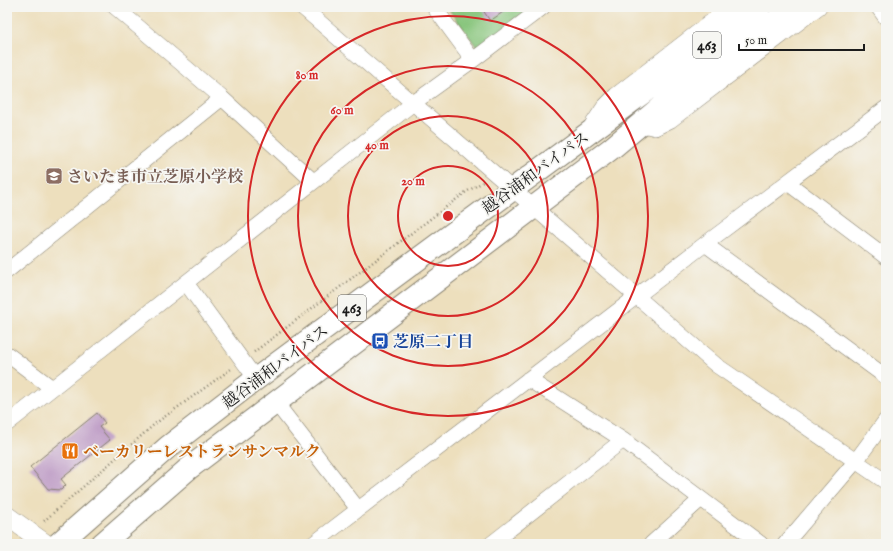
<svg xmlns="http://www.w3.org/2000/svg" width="893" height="551" font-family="'IM FELL English','Noto Serif JP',serif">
	<rect width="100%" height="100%" fill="#f6f6f2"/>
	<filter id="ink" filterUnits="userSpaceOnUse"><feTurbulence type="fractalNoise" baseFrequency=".025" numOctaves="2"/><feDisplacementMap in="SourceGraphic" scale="8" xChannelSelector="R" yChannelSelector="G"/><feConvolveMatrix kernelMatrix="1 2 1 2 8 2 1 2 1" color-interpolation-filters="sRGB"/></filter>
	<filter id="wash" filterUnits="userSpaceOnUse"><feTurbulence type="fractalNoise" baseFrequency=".012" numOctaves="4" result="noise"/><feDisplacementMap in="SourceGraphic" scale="16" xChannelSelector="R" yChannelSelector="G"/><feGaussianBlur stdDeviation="0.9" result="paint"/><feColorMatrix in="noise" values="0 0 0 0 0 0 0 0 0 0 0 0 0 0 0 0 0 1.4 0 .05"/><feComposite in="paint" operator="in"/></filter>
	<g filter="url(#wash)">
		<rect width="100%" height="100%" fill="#eddfbd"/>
		<path fill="#87c57b" stroke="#52704c" d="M447,7H535L483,47L476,46Z"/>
		<g id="blocks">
			<path fill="#c2a3c9" d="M481,7H503L506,10L490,21Z
				M97,413L105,423L99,427L110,440L61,479L66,485L61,490L48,489L30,467Z"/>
		</g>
	</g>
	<g filter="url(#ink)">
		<use href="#blocks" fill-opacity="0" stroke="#847e6c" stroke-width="1"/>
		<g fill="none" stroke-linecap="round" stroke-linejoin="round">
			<g stroke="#847e6c" stroke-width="16">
				<path id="minor" d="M115,7L222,98L313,181
					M302,7L716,365L886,482
					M434,7L473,60
					M878,7L886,18
					M639,124L655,128L671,120L819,7
					M592,125L604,107L616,95L730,7
					M788,183L886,257
					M705,244L886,377
					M7,271L222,98
					M186,283L256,379
					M7,354L52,388
					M528,379L623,440L761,544
					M276,403L358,509
					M7,424L412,104L473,60L543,7
					M313,544L705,244L886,108
					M491,544L623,440
					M651,544L701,499
					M785,544L855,462L886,420"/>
			</g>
			<g stroke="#847e6c" stroke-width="20">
				<path id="tertiary" d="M7,516L46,544"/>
			</g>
			<g stroke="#847e6c" stroke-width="24">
				<path id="trunk" d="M58,544L168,447L256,379L759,7
					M102,544L188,469L612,148L668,101L794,7"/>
			</g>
			<path stroke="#847e6c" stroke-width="2.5" stroke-dasharray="1 3" stroke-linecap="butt" d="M254,352L466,192L483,182
				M44,521L156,423L231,369"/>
			<use href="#minor" stroke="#fff" stroke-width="15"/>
			<use href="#tertiary" stroke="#fff" stroke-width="19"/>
			<use href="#trunk" stroke="#fff" stroke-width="22"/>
		</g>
	</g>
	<g fill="none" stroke="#d62828" stroke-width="2">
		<circle cx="448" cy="216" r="50"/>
		<circle cx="448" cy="216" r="100"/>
		<circle cx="448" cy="216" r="150"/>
		<circle cx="448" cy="216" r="200"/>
	</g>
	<defs>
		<g id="school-square" transform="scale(0.9)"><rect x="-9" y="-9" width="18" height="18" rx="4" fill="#8d6e63" stroke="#f6f6f2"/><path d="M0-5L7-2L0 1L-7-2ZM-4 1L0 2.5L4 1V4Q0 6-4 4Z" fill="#fff"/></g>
		<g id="bus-square" transform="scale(0.9)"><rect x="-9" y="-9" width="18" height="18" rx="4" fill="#1a4fb4" stroke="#f6f6f2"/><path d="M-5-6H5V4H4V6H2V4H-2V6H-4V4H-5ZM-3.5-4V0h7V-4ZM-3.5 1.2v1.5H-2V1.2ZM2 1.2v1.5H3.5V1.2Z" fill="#fff"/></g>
		<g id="restaurant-square" transform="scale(0.9)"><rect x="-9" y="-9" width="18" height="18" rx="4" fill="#e8710a" stroke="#f6f6f2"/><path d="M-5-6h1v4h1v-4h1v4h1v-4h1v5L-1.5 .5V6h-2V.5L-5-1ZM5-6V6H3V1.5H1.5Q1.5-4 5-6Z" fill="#fff"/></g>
	</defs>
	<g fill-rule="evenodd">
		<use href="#school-square" x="54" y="176"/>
		<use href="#bus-square" x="380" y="341"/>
		<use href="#restaurant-square" x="70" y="451"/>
	</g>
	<g text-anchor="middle" stroke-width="3.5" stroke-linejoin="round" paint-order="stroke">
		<g fill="#f6f6f2" stroke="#5d5d5c" stroke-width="1">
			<rect x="693" y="32" width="28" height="26" rx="3"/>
			<rect x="338" y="295" width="28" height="26" rx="3"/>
		</g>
		<g font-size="15" font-weight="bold" fill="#1c1c1c">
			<text x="707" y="50">463</text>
			<text x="352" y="313">463</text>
		</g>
		<g font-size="16" fill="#1c1c1c" stroke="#f6f6f2">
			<text transform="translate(535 172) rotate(-36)" y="6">越谷浦和バイパス</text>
			<text transform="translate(275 366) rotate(-37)" y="6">越谷浦和バイパス</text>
		</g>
		<g font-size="16" font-weight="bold" fill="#785e54" stroke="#f6f6f2" text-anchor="start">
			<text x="67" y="182">さいたま市立芝原小学校</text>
		</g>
		<g font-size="16" font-weight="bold" fill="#164399" stroke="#f6f6f2" text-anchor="start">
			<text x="393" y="347">芝原二丁目</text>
		</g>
		<g font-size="16" font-weight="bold" fill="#c56008" stroke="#f6f6f2" text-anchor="start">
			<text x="83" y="457">ベーカリーレストランサンマルク</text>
		</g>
	</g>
	<circle cx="448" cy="216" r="6" fill="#d62828" stroke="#f6f6f2" stroke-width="2"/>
	<g font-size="12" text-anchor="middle" font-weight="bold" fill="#d62828" stroke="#f6f6f2" stroke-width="3.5" stroke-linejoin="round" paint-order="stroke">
		<text x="307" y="79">80 m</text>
		<text x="342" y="114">60 m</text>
		<text x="377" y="149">40 m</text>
		<text x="413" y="185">20 m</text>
	</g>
	<rect width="893" height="551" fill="none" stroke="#f6f6f2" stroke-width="24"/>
	<path d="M739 44v6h125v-6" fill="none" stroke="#1c1c1c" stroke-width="2"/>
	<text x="745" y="44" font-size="12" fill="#1c1c1c" stroke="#f6f6f2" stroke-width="3" paint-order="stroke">50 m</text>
</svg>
